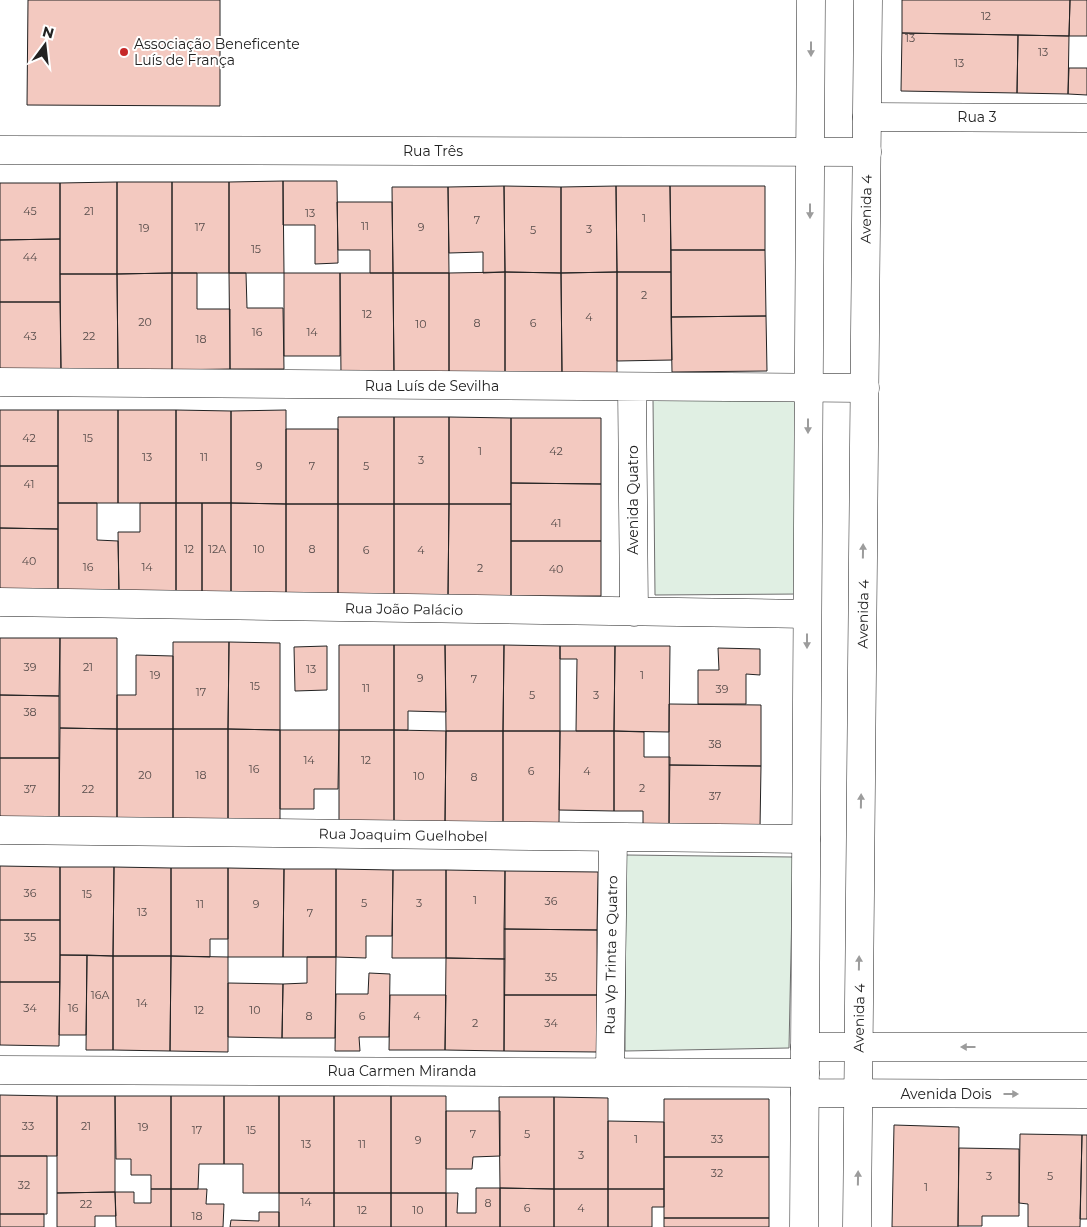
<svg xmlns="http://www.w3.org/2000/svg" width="1087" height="1227" font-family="Montserrat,sans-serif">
	<rect width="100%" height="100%" fill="#fff"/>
	<path fill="#e0efe3" stroke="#6f6f6f" d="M799,399L801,594L655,595L653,400Z
		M626,855L793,857L789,1048L625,1051Z"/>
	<path fill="#f3c9c0" stroke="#222" d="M28,0H220V106L27,105Z
		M902,0H1070L1069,36L902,33Z
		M1070,0H1087V36H1069Z
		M902,33L1018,35L1017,93L901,91Z
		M1018,35L1069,36L1068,94L1017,93Z
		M1069,68H1087V95L1068,94Z
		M283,181L284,273H229V182Z
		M283,181H337L338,263L315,264V225H283Z
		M117,182V274H60V183Z
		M117,182H172V273L117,274Z
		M172,182H229V273H172Z
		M0,183H60V239L0,240Z
		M504,186L505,272L483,273V252L449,253L448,187Z
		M504,186L561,187V273L505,272Z
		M616,186L617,272L561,273V187Z
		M616,186H670L671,272H617Z
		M670,186H765V250H671Z
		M392,187H448L449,273H393Z
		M337,202H392L393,273H370V250H338Z
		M60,239V302H0V240Z
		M671,250H765L766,316L671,317Z
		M505,272V374H449V273Z
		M505,272L561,273L562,375L505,374Z
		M617,272V374L562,375L561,273Z
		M617,272H671L672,360L617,361Z
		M172,273V370H118L117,274Z
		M172,273H197V309H230V369L172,370Z
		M229,273H246L247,308H283L284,369H230Z
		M284,273H340V356H284Z
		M340,273H393L394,375H341Z
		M393,273H449V374L394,375Z
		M60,274H117L118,370L61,371Z
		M0,302H60L61,371L0,370Z
		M766,316L767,371L672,372L671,317Z
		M0,410H58V466H0Z
		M58,410H118V503H58Z
		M118,410H176V503H118Z
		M176,410L231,411V503H176Z
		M286,410V504L231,503V411Z
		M338,417H394V504H338Z
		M394,417H449V504H394Z
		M449,417L511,418V504H449Z
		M511,418H601V484L511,483Z
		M286,429H338V504H286Z
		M0,466H58V529L0,528Z
		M511,483L601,484V541H511Z
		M58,503H97V540L118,541L119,594H58Z
		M140,503H176V595L119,594L118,532H140Z
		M176,503H202V595H176Z
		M202,503H231V595H202Z
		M231,503L286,504V595H231Z
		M286,504H338V595H286Z
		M338,504H394V596L338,595Z
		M394,504H449L448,596H394Z
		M449,504H511V596H448Z
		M0,528L58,529V594H0Z
		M511,541H601V596H511Z
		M0,638H60L59,696L0,695Z
		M60,638H117V729L60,728Z
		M173,642H229L228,729H173Z
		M229,642L280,643V730L228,729Z
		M339,645H394V730H339Z
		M394,645H445L446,712L408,711V730H394Z
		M445,645H504L503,731H446Z
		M504,645L560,646V731H503Z
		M327,646V690L295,691L294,647Z
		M560,646H615L614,731H576L577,659H560Z
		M615,646H670L669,732L614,731Z
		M718,648L760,649V675L746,674V704H698V670H719Z
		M136,655L173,656V729H117V695H136Z
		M0,695L59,696V758H0Z
		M669,704L761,705V766L669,765Z
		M60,728L117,729V820H59Z
		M117,729H173V821L117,820Z
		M173,729H228V821H173Z
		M228,729L280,730V822L228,821Z
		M280,730H339L338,789H314V809H280Z
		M339,730H394V822H339Z
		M394,730L446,731L445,823L394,822Z
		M446,731H503V823H445Z
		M503,731H560L559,823H503Z
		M560,731H614V811L559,810Z
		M614,731L644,732V757H670L669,827H643V811H614Z
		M0,758H59V820H0Z
		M669,765L761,766L760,828L669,827Z
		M0,866L60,867V920H0Z
		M60,867H114L113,956L60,955Z
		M114,867L171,868V956H113Z
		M171,868H228V939H210V957L171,956Z
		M228,868L284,869L283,957H228Z
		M284,869H336V957H283Z
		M336,869L393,870L392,936H366V958L336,957Z
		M393,870H446V958H392Z
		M446,870L505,871V959L446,958Z
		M505,871L598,872L597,930L504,929Z
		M0,920H60V982H0Z
		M504,929L597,930V995H504Z
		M60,955H87L86,1035H59Z
		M87,955L113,956V1050H86Z
		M113,956H171L170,1051L113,1050Z
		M171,956L228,957V1052L170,1051Z
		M307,957H336L335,1038H282L283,984L307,983Z
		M446,958L505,959L504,1051L445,1050Z
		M369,973L390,974L389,1037H359L360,1051H335L336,994H368Z
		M0,982H60L59,1046L0,1045Z
		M228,983L283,984L282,1038L228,1037Z
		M390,995H446L445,1050H389Z
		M504,995H597V1052L504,1051Z
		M0,1095L57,1096V1156H0Z
		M57,1096H115V1192L57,1193Z
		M115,1096H171V1189H151V1175H131V1159H116Z
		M171,1096H224V1164H199L198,1189H171Z
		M224,1096H279V1193H243V1164H224Z
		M279,1096H334V1193H279Z
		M334,1096H391V1193H334Z
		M391,1096H446V1193H391Z
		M499,1097H554V1189L500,1188Z
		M554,1097L608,1098V1189H554Z
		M664,1099H769V1157H664Z
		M446,1111H500V1156L473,1157L472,1169H446Z
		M608,1121L664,1122V1189H608Z
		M894,1125L959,1127L958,1227H892Z
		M1020,1134L1082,1135L1080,1227H1028V1204L1019,1203Z
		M1082,1135H1087V1219H1080Z
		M959,1148L1019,1149V1216H982V1226H958Z
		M0,1156H47V1214H0Z
		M664,1157H769V1218H664Z
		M476,1188H500V1227H446V1193H458L457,1213H476Z
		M500,1188L554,1189V1227H500Z
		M151,1189H171V1227H116L115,1192H134V1203H151Z
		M171,1189H207L206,1204H224L223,1227H171Z
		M554,1189H608V1227H554Z
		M608,1189H664V1207H652V1227H608Z
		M115,1192L116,1216H95V1227H57V1193Z
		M279,1193H334V1227H279Z
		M334,1193H391V1227H334Z
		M391,1193H446V1227H391Z
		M259,1212H279V1227H230L231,1220L259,1221Z
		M0,1214H44V1227H0Z
		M664,1218H769V1227H664Z"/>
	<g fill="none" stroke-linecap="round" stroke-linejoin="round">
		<g stroke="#222" stroke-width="29">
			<path id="minor" d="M867,117L1087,118
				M0,382L865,388
				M632,387L634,612
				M0,602L807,614
				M0,830L806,839
				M805,1047H1087
				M0,1070L805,1073
				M610,1072L613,837
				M805,1093L1087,1094"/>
		</g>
		<g stroke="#222" stroke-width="29">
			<path id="tertiary" d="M0,150L867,152"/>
		</g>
		<g stroke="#222" stroke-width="29">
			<path id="secondary" d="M804,1227L811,0
				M857,1227L868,0"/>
		</g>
		<use href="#minor" stroke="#fff" stroke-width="28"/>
		<use href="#tertiary" stroke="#fff" stroke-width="28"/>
		<use href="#secondary" stroke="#fff" stroke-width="28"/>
	</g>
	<defs><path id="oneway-solid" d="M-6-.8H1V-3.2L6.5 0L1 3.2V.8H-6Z" transform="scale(1.25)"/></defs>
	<g fill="#9c9c9c">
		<use href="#oneway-solid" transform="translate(811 49) rotate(90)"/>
		<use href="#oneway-solid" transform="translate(810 211) rotate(90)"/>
		<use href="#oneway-solid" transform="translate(808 426) rotate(90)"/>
		<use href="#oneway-solid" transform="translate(863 551) rotate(-89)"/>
		<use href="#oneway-solid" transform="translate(807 641) rotate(90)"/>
		<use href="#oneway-solid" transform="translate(861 801) rotate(-89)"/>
		<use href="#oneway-solid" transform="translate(859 963) rotate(-89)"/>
		<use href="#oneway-solid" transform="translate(968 1047) rotate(180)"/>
		<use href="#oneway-solid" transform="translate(1011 1094)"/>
		<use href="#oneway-solid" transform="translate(858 1178) rotate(-89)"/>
	</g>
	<circle fill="#c62828" stroke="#fff" stroke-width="2" cx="124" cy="52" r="5"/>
	<g text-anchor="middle" stroke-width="4" stroke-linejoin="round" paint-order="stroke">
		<g font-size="11" fill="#564c4a">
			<text x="986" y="20">12</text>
			<text x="910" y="42">13</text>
			<text x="1043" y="56">13</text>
			<text x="959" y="67">13</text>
			<text x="30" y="215">45</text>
			<text x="89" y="215">21</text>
			<text x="310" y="217">13</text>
			<text x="644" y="222">1</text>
			<text x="477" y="224">7</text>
			<text x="365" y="230">11</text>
			<text x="200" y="231">17</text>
			<text x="421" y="231">9</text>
			<text x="144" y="232">19</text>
			<text x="589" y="233">3</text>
			<text x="533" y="234">5</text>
			<text x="256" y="253">15</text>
			<text x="30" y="261">44</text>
			<text x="644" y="299">2</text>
			<text x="367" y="318">12</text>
			<text x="589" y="321">4</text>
			<text x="145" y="326">20</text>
			<text x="477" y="327">8</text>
			<text x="533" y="327">6</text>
			<text x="421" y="328">10</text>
			<text x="257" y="336">16</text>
			<text x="312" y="336">14</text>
			<text x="30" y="340">43</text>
			<text x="89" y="340">22</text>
			<text x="201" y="343">18</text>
			<text x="29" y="442">42</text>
			<text x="88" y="442">15</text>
			<text x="480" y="455">1</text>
			<text x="556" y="455">42</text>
			<text x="147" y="461">13</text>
			<text x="204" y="461">11</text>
			<text x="421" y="464">3</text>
			<text x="259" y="470">9</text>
			<text x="312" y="470">7</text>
			<text x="366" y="470">5</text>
			<text x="29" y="488">41</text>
			<text x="556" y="527">41</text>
			<text x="189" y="553">12</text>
			<text x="217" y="553">12A</text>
			<text x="259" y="553">10</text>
			<text x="312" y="553">8</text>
			<text x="366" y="554">6</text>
			<text x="421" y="554">4</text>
			<text x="29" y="565">40</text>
			<text x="88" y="571">16</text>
			<text x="147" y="571">14</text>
			<text x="480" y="572">2</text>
			<text x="556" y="573">40</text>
			<text x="30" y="671">39</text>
			<text x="88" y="671">21</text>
			<text x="311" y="673">13</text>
			<text x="155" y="679">19</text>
			<text x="642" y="679">1</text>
			<text x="420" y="682">9</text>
			<text x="474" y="683">7</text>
			<text x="255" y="690">15</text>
			<text x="366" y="692">11</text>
			<text x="722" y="693">39</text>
			<text x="201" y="696">17</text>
			<text x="532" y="699">5</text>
			<text x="596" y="699">3</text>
			<text x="30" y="716">38</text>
			<text x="715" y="748">38</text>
			<text x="309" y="764">14</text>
			<text x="366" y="764">12</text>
			<text x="254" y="773">16</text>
			<text x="531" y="775">6</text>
			<text x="587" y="775">4</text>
			<text x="145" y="779">20</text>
			<text x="201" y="779">18</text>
			<text x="419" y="780">10</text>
			<text x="474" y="781">8</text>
			<text x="642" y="792">2</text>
			<text x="30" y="793">37</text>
			<text x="88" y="793">22</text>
			<text x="715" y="800">37</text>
			<text x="30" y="897">36</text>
			<text x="87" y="898">15</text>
			<text x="475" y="904">1</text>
			<text x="551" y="905">36</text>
			<text x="364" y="907">5</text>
			<text x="419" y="907">3</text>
			<text x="200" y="908">11</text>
			<text x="256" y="908">9</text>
			<text x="142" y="916">13</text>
			<text x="310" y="917">7</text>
			<text x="30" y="941">35</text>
			<text x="551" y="981">35</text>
			<text x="100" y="999">16A</text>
			<text x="142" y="1007">14</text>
			<text x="30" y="1012">34</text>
			<text x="73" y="1012">16</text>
			<text x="199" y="1014">12</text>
			<text x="255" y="1014">10</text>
			<text x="309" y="1020">8</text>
			<text x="362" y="1020">6</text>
			<text x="417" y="1020">4</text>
			<text x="475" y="1027">2</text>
			<text x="551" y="1027">34</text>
			<text x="28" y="1130">33</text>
			<text x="86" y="1130">21</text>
			<text x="143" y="1131">19</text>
			<text x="197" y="1134">17</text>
			<text x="251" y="1134">15</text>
			<text x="473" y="1138">7</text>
			<text x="527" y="1138">5</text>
			<text x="636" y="1143">1</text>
			<text x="717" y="1143">33</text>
			<text x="418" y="1144">9</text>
			<text x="306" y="1148">13</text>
			<text x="362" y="1148">11</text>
			<text x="581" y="1159">3</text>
			<text x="717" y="1177">32</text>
			<text x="989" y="1180">3</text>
			<text x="1050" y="1180">5</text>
			<text x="24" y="1189">32</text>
			<text x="926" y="1191">1</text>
			<text x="306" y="1206">14</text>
			<text x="488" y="1207">8</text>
			<text x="86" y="1208">22</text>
			<text x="527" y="1212">6</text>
			<text x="581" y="1212">4</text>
			<text x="362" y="1214">12</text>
			<text x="418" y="1214">10</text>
			<text x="197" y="1220">18</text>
		</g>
		<g font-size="14" fill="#222" stroke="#fff" text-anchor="start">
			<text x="134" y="49">Associação Beneficente<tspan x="134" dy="16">Luís de França</tspan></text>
		</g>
		<g font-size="14" fill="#222" stroke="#fff">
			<text x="977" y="122">Rua 3</text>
			<text x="433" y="156">Rua Três</text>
			<text transform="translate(866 209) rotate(-89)" y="5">Avenida 4</text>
			<text x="432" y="391">Rua Luís de Sevilha</text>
			<text transform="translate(633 500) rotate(-90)" y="5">Avenida Quatro</text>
			<text transform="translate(404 609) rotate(1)" y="5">Rua João Palácio</text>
			<text transform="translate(863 614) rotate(-89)" y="5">Avenida 4</text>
			<text transform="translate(403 835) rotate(1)" y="5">Rua Joaquim Guelhobel</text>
			<text transform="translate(611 955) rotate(-89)" y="5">Rua Vp Trinta e Quatro</text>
			<text transform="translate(859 1018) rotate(-89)" y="5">Avenida 4</text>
			<text x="402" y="1076">Rua Carmen Miranda</text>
			<text x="946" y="1099">Avenida Dois</text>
		</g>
	</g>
	<g transform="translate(45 45) rotate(15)" stroke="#ffffff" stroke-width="4" paint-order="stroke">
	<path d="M0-4L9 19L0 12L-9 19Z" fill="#222222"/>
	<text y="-8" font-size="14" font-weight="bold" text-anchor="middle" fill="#222222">N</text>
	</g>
</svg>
